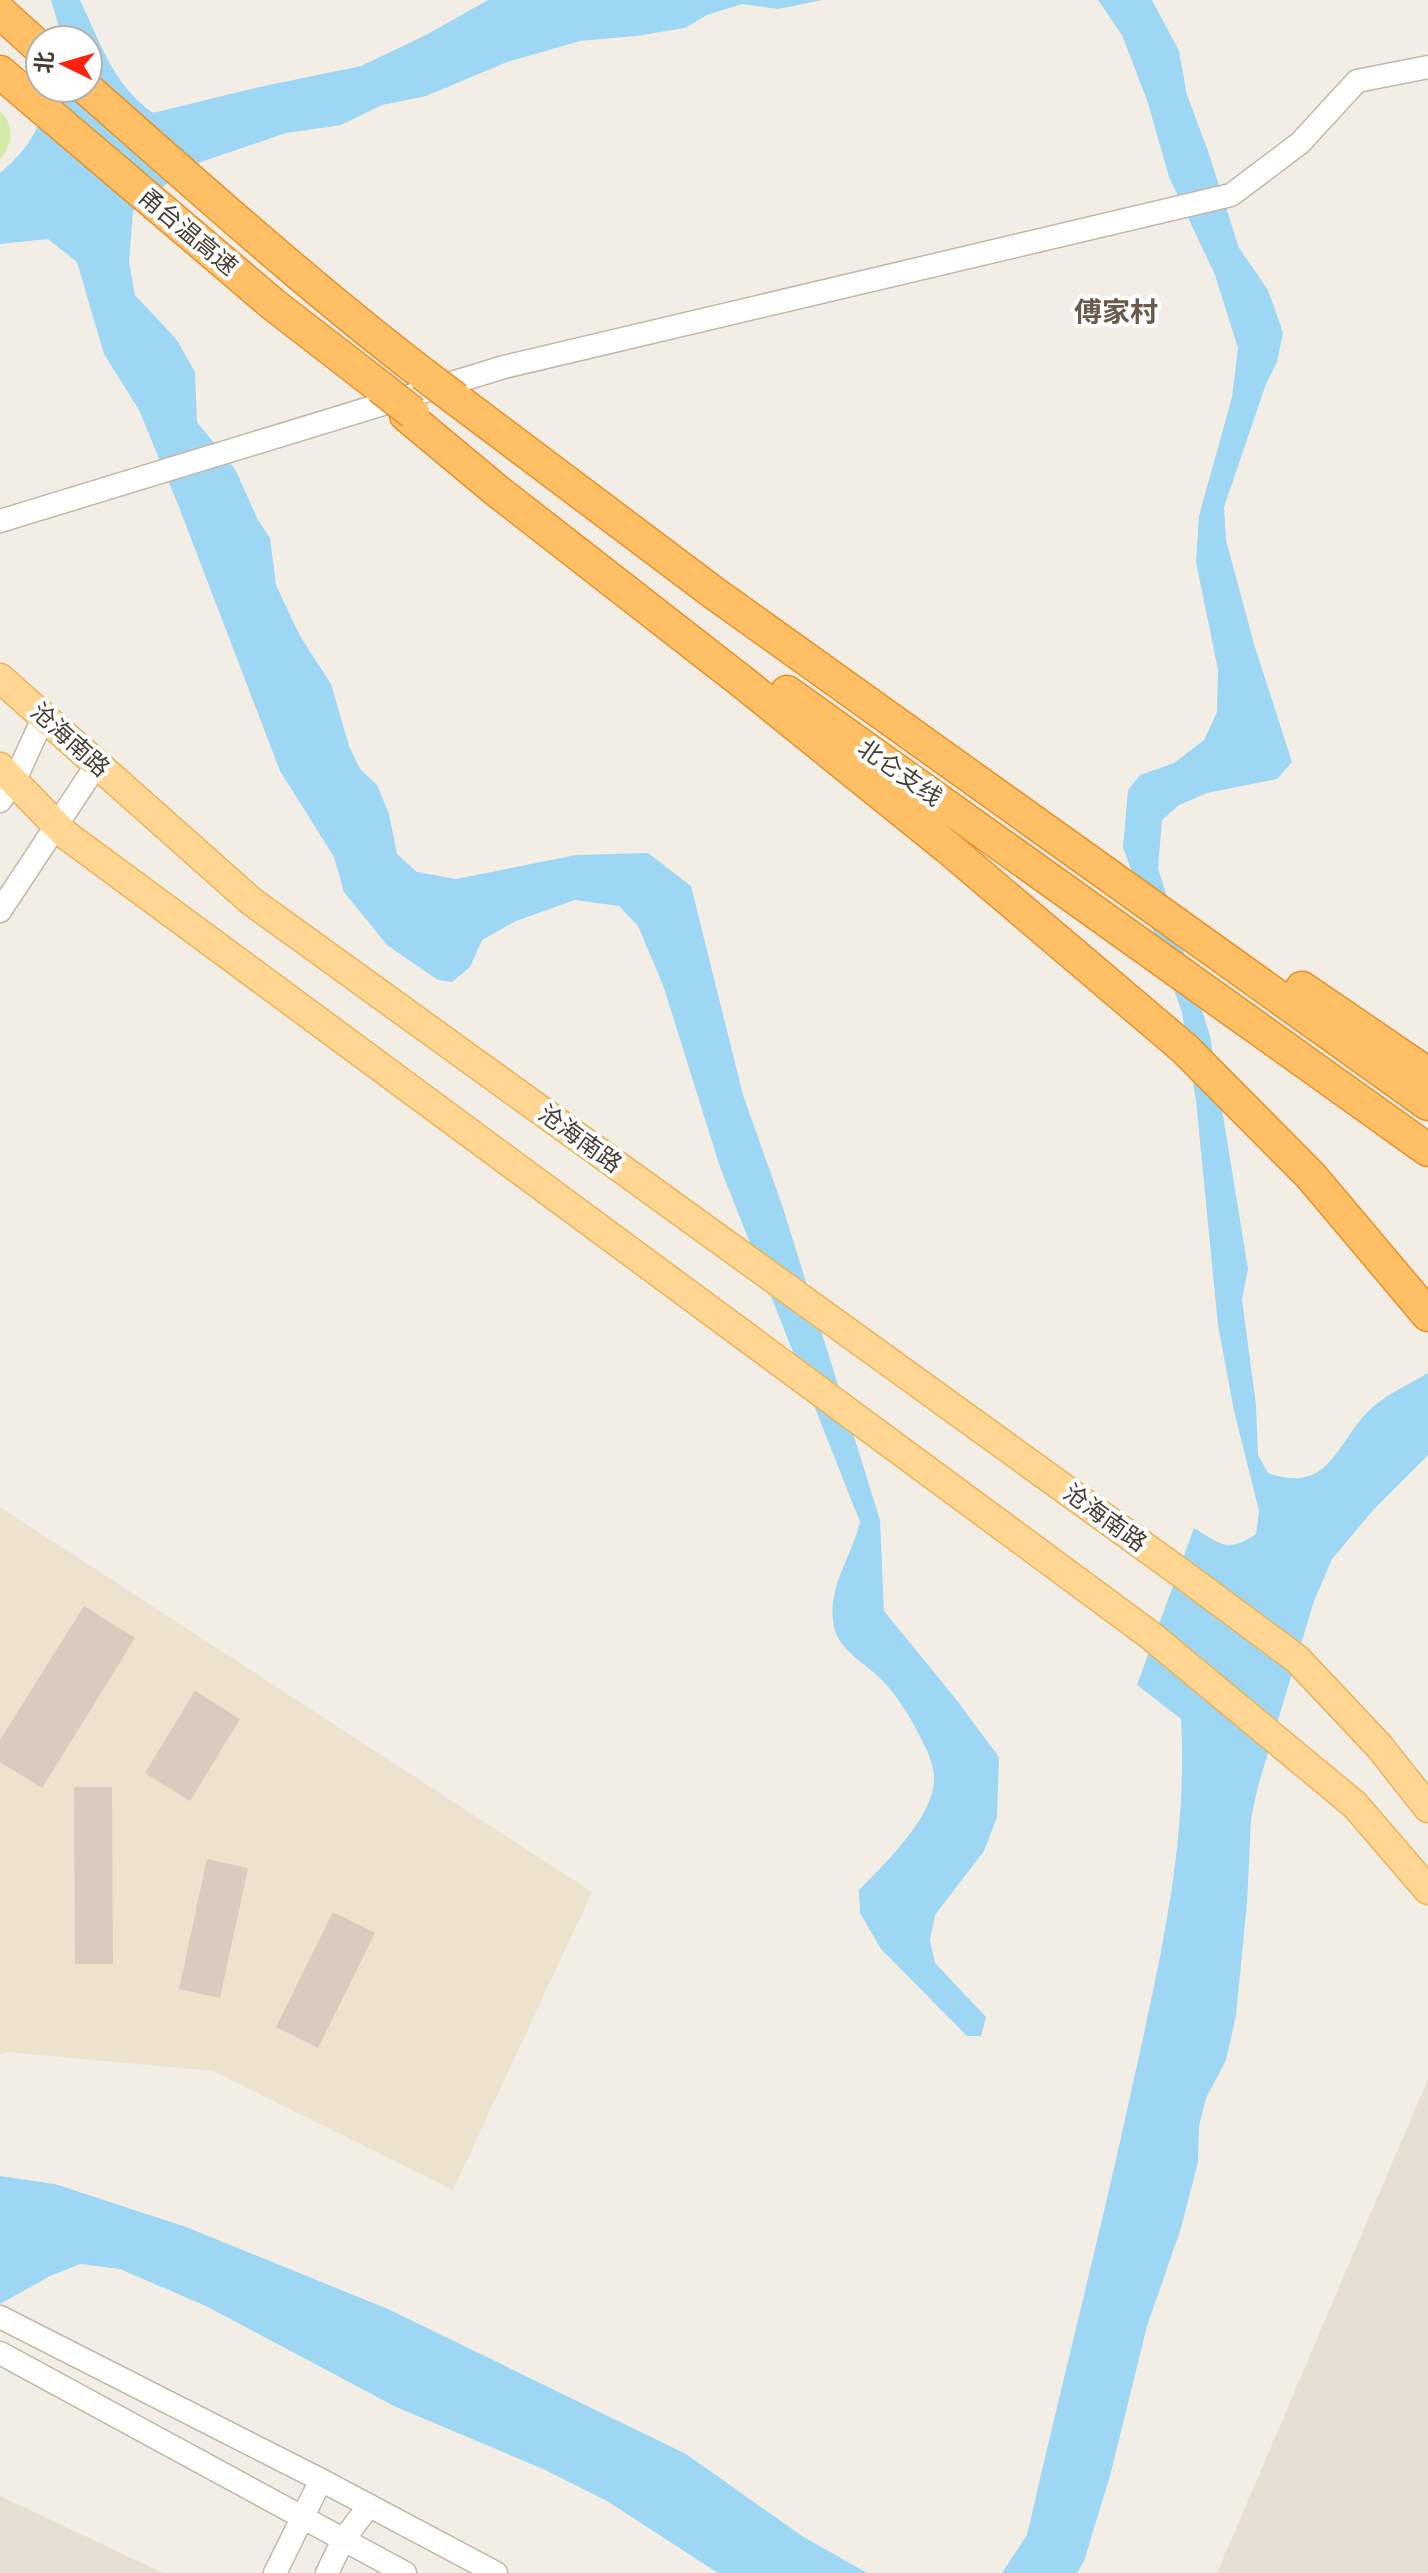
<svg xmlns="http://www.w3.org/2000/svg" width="1428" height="2573" font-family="Signika,'Noto Sans SC',sans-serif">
	<rect width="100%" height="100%" fill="#f3eee5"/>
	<path fill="#e8dfd3" d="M1428,2079V2573H1217Z
		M0,2496L163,2573H0Z"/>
	<path fill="#ede2ce" d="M0,1507L592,1892L453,2190L213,2071L6,2052L0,2055Z"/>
	<path fill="#d3eaab" d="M0,111C14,124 14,144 0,159Z"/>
	<path fill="#9dd7f4" d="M51,0H80C100,42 114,86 153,113L255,88L361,66L426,35L488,0H823L778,9L742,4L707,15L685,28L636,36L580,41L507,62L426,96L382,105L341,125L286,133L189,166L133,211L129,262L135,295L177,340L195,372L197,422L235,469L258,520L270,538L276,585L300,636L331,684L349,746L360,769L377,785L389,814L397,854L417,872L456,879L576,855L648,853L691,886L743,1095L783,1208L880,1520L884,1611L955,1698L999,1757L997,1817L984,1851L935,1915L930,1940L935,1963L986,2017L981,2036H967L881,1949L860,1913L859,1890C885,1864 932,1818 934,1781C935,1763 924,1744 916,1729C907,1712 895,1693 881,1679C865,1663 838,1650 834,1626C826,1588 852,1557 860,1522L720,1167L663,985L638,926L619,906L575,900L516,921L482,940L470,967L452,982L438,980L387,945L344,892L334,857L280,771L179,507L139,410L104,354L77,262L48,239L0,244V173C34,144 38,128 52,88H88V40H63Z
		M1098,0H1152L1179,51L1187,95L1208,151L1239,248L1268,290L1283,333L1277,362L1266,384L1224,507L1226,540L1254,644L1292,762L1277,779L1207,793L1179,805L1162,820L1158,868L1210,1036L1248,1269L1242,1300L1256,1405L1258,1455L1268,1473C1333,1496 1336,1438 1374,1406C1389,1393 1411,1383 1428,1373V1455L1374,1509L1332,1559L1314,1601L1258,1786L1251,1819L1247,1903L1236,2015L1226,2060L1206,2098L1199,2126L1198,2162L1181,2228L1147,2326L1110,2476L1084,2561L1077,2573H1002L1027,2535C1062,2381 1102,2228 1135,2074C1161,1957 1188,1839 1181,1719L1137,1685L1194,1528C1222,1545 1227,1553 1256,1534L1259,1511L1234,1411L1218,1325L1196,1101L1182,1012L1123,847L1128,790L1140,775L1174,763L1204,740L1217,712L1218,670L1196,562L1199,516L1232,397L1238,348L1215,275L1169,177L1147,100L1122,35Z
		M0,2176L55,2184L186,2227L388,2309L686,2454L802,2536L867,2573H718L607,2501L543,2469L394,2406L206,2306L120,2269L80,2264L50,2276L0,2304Z"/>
	<path fill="#d9cbbd" d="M84,1606L135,1638L42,1788L0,1762V1740Z
		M195,1691L240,1719L190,1801L145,1773Z
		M74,1787H112L113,1964H75Z
		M207,1859L248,1868L220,1998L179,1989Z
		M333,1912L375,1933L318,2048L276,2027Z"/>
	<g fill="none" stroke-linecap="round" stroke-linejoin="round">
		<g stroke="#c2b8aa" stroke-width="25">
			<path id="minor" d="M0,521L504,367L1231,195L1300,143L1357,81L1428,67
				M0,801L14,782L44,716
				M0,911L97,764
				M0,2317L321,2480L496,2573
				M0,2353L405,2573
				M275,2573L321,2480
				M327,2573L343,2540L369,2506"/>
		</g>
		<g stroke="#eab45c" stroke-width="31">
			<path id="major" d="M0,678L251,901L1181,1573L1297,1659L1379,1746L1428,1808
				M0,767L66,835L1150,1635L1355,1805L1428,1890"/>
		</g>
		<g stroke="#e5922d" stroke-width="35">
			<path id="highway" d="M0,12L40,48
				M0,72L274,305L380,387
				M86,88C196,185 306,284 423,374
				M456,399L714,593L1428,1104
				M406,415L496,490L745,684L946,846L1184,1048L1311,1176L1428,1315
				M787,692L1428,1150
				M1302,988L1428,1074"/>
		</g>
		<use href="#minor" stroke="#fff" stroke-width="22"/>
		<use href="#major" stroke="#ffd792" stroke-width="28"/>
		<use href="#highway" stroke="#ffbf64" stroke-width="32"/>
		<g stroke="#e5922d" stroke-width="35" stroke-linecap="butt">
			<path id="highway-bridge" d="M423,374L456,399
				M380,387L413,413"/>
		</g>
		<use href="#highway-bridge" stroke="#ffbf64" stroke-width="32"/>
	</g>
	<g text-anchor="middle" stroke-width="8" stroke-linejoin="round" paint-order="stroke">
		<g font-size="24" fill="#463e34" stroke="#fff">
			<text transform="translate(188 232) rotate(40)" y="8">甬台温高速</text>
			<text transform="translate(70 740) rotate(42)" y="8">沧海南路</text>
			<text transform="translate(900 773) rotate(35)" y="8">北仑支线</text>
			<text transform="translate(580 1139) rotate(36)" y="8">沧海南路</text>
			<text transform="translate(1105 1518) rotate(36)" y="8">沧海南路</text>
		</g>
		<g font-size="28" font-weight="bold" fill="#695b4b" stroke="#fff">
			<text x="1116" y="322">傅家村</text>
		</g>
	</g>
	<g transform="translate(64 64) rotate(275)"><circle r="38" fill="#ffffff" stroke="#b5b2ae" stroke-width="2"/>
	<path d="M0-6L14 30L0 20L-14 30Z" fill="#ff2110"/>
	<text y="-12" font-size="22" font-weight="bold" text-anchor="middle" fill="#463e34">北</text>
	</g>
</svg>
